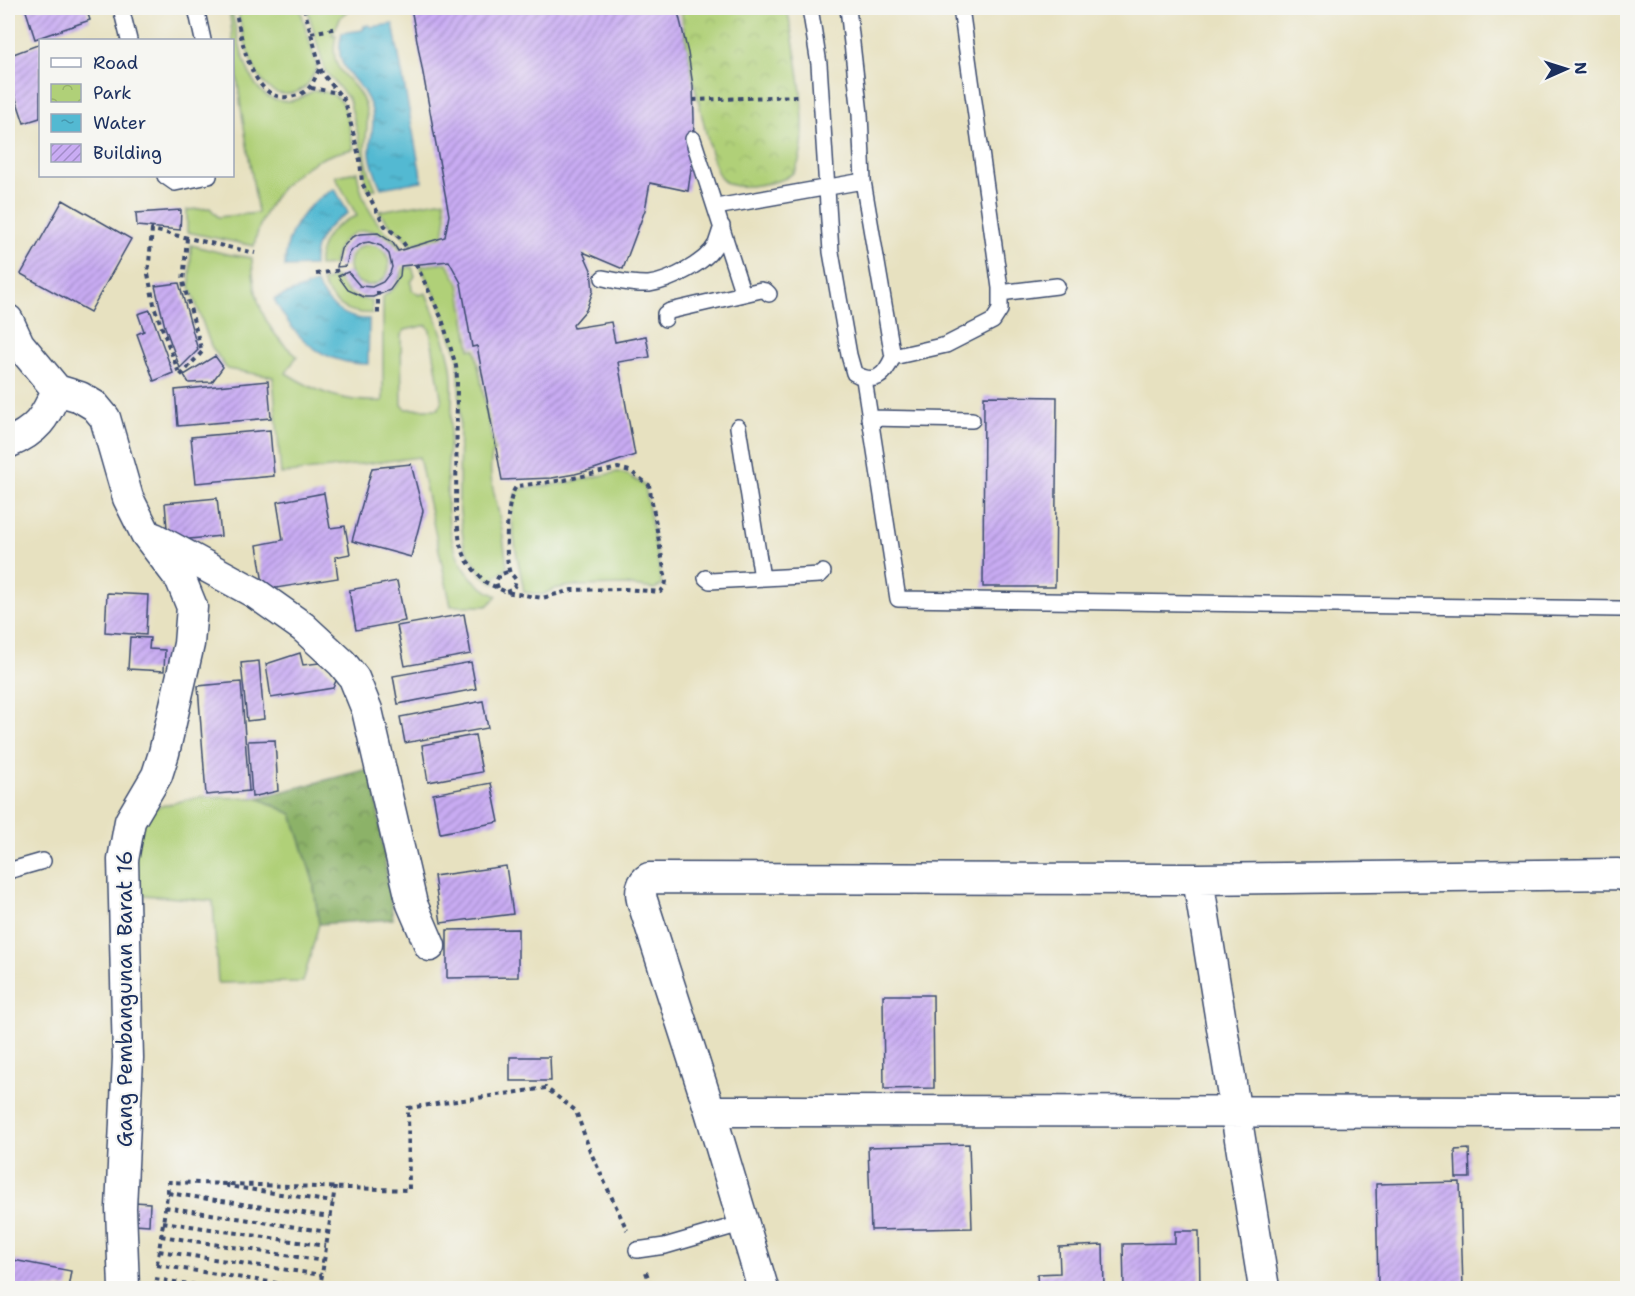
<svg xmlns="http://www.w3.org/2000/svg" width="1635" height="1296" font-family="'Shantell Sans',sans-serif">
	<defs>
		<pattern id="forest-crowns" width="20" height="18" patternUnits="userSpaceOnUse" patternTransform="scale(1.5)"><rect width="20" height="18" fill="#8cb268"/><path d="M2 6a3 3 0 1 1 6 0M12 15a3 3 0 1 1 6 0" fill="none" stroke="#729159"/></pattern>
		<pattern id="park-crowns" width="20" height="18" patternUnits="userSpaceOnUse" patternTransform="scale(1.5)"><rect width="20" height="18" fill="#b0d078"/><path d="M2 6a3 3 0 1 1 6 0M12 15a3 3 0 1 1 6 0" fill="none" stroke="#97b36a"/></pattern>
		<pattern id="water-ripples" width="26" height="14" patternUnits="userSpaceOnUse" patternTransform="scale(1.5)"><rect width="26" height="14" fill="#53b9d2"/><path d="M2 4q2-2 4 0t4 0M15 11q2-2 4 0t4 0" fill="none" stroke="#4497ae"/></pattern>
		<pattern id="building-hatch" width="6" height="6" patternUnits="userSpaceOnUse" patternTransform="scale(1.5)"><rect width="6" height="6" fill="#c9acf3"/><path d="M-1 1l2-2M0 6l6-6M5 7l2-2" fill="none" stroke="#a28cc8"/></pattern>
	</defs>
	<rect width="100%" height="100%" fill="#f6f6f2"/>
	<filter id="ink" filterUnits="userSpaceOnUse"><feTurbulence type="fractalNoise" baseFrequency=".0167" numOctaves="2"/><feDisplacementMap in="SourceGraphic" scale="12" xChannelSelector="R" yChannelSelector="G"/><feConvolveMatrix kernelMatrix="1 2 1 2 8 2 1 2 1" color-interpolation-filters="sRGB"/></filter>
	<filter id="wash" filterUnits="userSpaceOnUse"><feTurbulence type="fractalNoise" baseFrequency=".008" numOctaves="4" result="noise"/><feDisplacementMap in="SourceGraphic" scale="24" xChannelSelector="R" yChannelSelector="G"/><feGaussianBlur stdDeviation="1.35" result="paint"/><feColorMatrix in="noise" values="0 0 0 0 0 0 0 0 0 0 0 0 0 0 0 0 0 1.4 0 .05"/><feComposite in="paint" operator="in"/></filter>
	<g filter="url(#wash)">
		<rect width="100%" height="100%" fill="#e7e1c0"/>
		<path fill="#b0d078" stroke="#66806b" stroke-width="1.5" fill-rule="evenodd" d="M229,8H231C237,32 243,71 260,90C269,100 285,104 298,99C304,97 309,92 314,91C322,90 335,94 340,100C347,107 351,137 354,149C301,158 265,194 254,246L187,232V210L210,208L218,217L258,213L241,108Z
			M237,8H300L317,67C310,82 306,92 288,94C253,98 243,33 237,8Z
			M307,8H350L341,17L332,35H336C327,77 354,74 365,105C370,122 365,136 365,152C366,165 371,178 376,189L369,190L365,182L364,159L349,99L325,71Z
			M357,172C360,193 368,212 382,228C389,235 397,239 402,247L400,248C377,219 337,227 334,265L319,266C317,240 335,223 357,216L335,176Z
			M444,200L446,215L443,236L410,245C402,231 388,226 379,211Z
			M349 265a20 20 0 1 1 40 0a20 20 0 1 1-40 0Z
			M191,245L226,254L252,258C253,299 264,330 297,356L286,373C317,393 346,403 383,401V297L397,285L404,268L412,267L415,276L411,282L412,290L419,295L426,293C435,317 447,342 451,367C460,435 416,560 497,596L487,606H451L419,457L281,474L273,377L227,369L211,346L190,287ZM427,325L430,331L442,403L438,409H406L402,405L401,335L405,330Z
			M447,263L459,284L470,349H475L494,450C485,471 496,498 500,519C503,535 505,551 507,566L505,571L496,576L495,584L482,575L464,546L459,504L460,407L458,357L440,304L420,266Z
			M337,277C344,292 355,300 372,300V313C349,315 331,303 322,282Z
			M618,472L628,475L645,486L662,585L654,589L626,585L571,586L554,589L542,595L524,592C521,569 502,506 519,489L566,483Z
			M198,797L258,798L292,814L313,880L319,924L303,982L218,983L213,901L132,894L136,831L153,808Z"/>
		<path fill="url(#forest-crowns)" stroke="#547063" stroke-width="1.5" d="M372,768L393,919L319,924L313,880L292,814L258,798Z"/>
		<path fill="url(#park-crowns)" stroke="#66806b" stroke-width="1.5" d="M681,8H787C794,44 814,139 795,170C788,181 770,183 758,185C746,187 727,188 720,177C712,164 710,147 706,133C696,91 686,50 681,8Z"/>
		<path fill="url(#water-ripples)" stroke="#377498" stroke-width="1.5" d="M393,24L422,181L381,188C376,177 371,165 370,153C370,137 376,122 371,107C360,74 331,73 342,33L363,30L364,26L369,25L371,27Z
			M335,189L348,213C328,224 312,241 314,266L285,267C285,232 304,204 335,189Z
			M316,283C326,304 345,320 369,319L368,364C322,364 294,338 274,299Z"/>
		<g id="blocks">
			<path fill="url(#building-hatch)" d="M25,8H86L90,20L35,39Z
				M411,8H677L688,53L693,86L694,120L693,155L688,191L650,183L645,210L623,269L583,252L591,270L593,291L586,310L573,325L574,328L611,322L615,342L646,336L650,357L618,362L635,455L594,469L575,474L552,478L502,480L477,346L472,347L461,283L449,261L401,266L400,276L390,290L373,297H364L348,290L338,276L348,272L360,286L372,287L383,282L390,273L392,267L389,254L381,246L369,242L363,243L353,249L349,254L346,266L337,267L341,249L352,237L360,234L378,233L393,243L398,251L445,237L449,215Z
				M40,44V118L24,123L8,75V56Z
				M63,200L131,239L90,312L21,274Z
				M181,210L180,230L137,226L136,213Z
				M179,283L198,350L180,368L165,327L155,286Z
				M150,310L173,373L154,381L137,334L144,331L138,314Z
				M215,356L223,367L212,382L189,383L184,375Z
				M268,381L271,418L178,426L175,390Z
				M984,396L1057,397L1055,587H983Z
				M270,430L274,476L196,483L191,437Z
				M411,464L423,511L411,557L352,541L372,468Z
				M324,493L330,528L345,526L350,554L335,557L338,578L264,590L257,545L283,540L277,502Z
				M217,498L221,536L168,541L165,503Z
				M397,581L405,621L356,630L349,590Z
				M107,593L148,595L146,635L105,632Z
				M464,614L471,654L405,666L397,626Z
				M130,637L150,638L149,649L165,650L164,671L128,669Z
				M300,653L303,665L319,663L337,678L333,688L271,698L266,664Z
				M259,661L264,719L247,721L241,663Z
				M471,662L476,689L398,704L393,676Z
				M241,682L249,791L206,795L198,686Z
				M483,701L488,728L405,743L400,717Z
				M475,735L482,772L428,782L422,745Z
				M275,740L278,791L252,797L248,741Z
				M491,783L499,822L440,833L433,794Z
				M506,866L513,914L441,923L434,876Z
				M518,929V977L447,978V930Z
				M883,995H933L934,1088L884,1089Z
				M510,1057H550L551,1081H510Z
				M969,1144L972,1228L871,1230L868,1147Z
				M1469,1149L1470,1178H1456L1455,1150Z
				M1460,1182L1463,1288H1378L1376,1184Z
				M134,1202L150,1203L149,1225L134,1224Z
				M1175,1231H1199L1200,1288H1124L1123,1244L1175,1243Z
				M1103,1245L1104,1288H1038L1037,1274L1060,1273L1059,1247Z
				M8,1259L71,1271L68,1288H8Z"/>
		</g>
	</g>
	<g filter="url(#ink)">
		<use href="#blocks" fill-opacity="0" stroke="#3a4a6d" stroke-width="1.5"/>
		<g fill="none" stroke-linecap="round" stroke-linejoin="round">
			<g stroke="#3a4a6d" stroke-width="18">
				<path id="service" d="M121,8L129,40
					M196,8L203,40
					M810,8L819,64L831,252L849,355L854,373C875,385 884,377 893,357L863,181L860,114L848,8
					M693,139L743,294
					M165,176L175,183L209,176
					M716,207L863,181
					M603,278C618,281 634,285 649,284C670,281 706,263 716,244C718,238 720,232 722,226
					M1000,293L1057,286
					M665,319V314L670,311L761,290L766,291L769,294
					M893,357L946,345L993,321L1000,310V288L961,8
					M864,379L898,599L1620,609
					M869,418L972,420
					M738,427L762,578
					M706,578L710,581L820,575L823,572
					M8,871L43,861
					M637,1250L665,1246L744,1223"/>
			</g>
			<g stroke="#3a4a6d" stroke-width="33">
				<path id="minor" d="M8,320L19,344L57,390L80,397L95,406L105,418L128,498L146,534L181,580L192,607L189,644L164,753L157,775L130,821L123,860L128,1058L121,1208L124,1288
					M8,443C37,431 45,418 57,390
					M154,538L255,593L303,627L342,663L354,678L367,710L412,904L430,946
					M1198,879L1264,1288
					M710,1111L1628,1112
					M763,1288L710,1111L642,900C640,892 641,883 649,878L1198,879L1618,874L1628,877"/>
			</g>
			<path stroke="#3a4a6d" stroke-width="4" stroke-dasharray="4.5 4.5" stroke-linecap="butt" d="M235,8C241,35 250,101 288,97C309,95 312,85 320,67
				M304,8L322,73L345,101L360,160L362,183L385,226L400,238L407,248
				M311,33L337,28
				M311,88L339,93
				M693,100L798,96
				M187,238L183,282L202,352L180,376L155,309L148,274L152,230L255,253
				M416,264L442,319L456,366L457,378L456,512L460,544L466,559L474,570L485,582L506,592L542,598L572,590L625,589L660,592L665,587L666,581L649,485L630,471L618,468L565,480L517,486C506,495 504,559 510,573C512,575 514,577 516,580C515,587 513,590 506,592
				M316,274L342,270
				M378,291V316
				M498,588L496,582L499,575L507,572L510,574
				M227,1183L228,1186L333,1202
				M168,1193L330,1217
				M165,1207L328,1232
				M163,1222L326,1246
				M161,1236L324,1261
				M159,1251L322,1275
				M157,1264L169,1182L409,1190L408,1108L546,1088L576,1111L590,1151L627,1230
				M157,1265L309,1288
				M646,1272L652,1288
				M155,1279L216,1288
				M320,1288L335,1187"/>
			<use href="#service" stroke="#fff" stroke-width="15"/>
			<use href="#minor" stroke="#fff" stroke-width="30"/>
		</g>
	</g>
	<g text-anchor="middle" stroke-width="4.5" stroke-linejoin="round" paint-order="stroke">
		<g font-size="21" fill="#1b2f5e" stroke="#f6f6f2">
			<text transform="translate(125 999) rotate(-90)" y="7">Gang Pembangunan Barat 16</text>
		</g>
	</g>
	<rect width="1635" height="1296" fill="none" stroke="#f6f6f2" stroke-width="30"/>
	<rect x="39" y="39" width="195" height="138" fill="#f6f6f2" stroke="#9ea6b7" stroke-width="1.5"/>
	<rect x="51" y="58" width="30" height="9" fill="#ffffff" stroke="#9ea6b7" stroke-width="1.5"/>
	<text x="93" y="69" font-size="18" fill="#1b2f5e">Road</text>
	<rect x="51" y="84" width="30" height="18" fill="url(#park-crowns)" stroke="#9ea6b7" stroke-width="1.5"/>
	<text x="93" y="99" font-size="18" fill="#1b2f5e">Park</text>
	<rect x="51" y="114" width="30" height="18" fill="url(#water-ripples)" stroke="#9ea6b7" stroke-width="1.5"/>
	<text x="93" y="129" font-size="18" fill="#1b2f5e">Water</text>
	<rect x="51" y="144" width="30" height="18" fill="url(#building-hatch)" stroke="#9ea6b7" stroke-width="1.5"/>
	<text x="93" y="159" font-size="18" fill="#1b2f5e">Building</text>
	<g transform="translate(1566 69) rotate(87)" stroke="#f6f6f2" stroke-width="4.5" paint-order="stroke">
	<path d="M0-4.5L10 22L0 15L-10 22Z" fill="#1b2f5e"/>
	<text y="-9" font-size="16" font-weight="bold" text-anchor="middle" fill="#1b2f5e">N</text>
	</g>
</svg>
